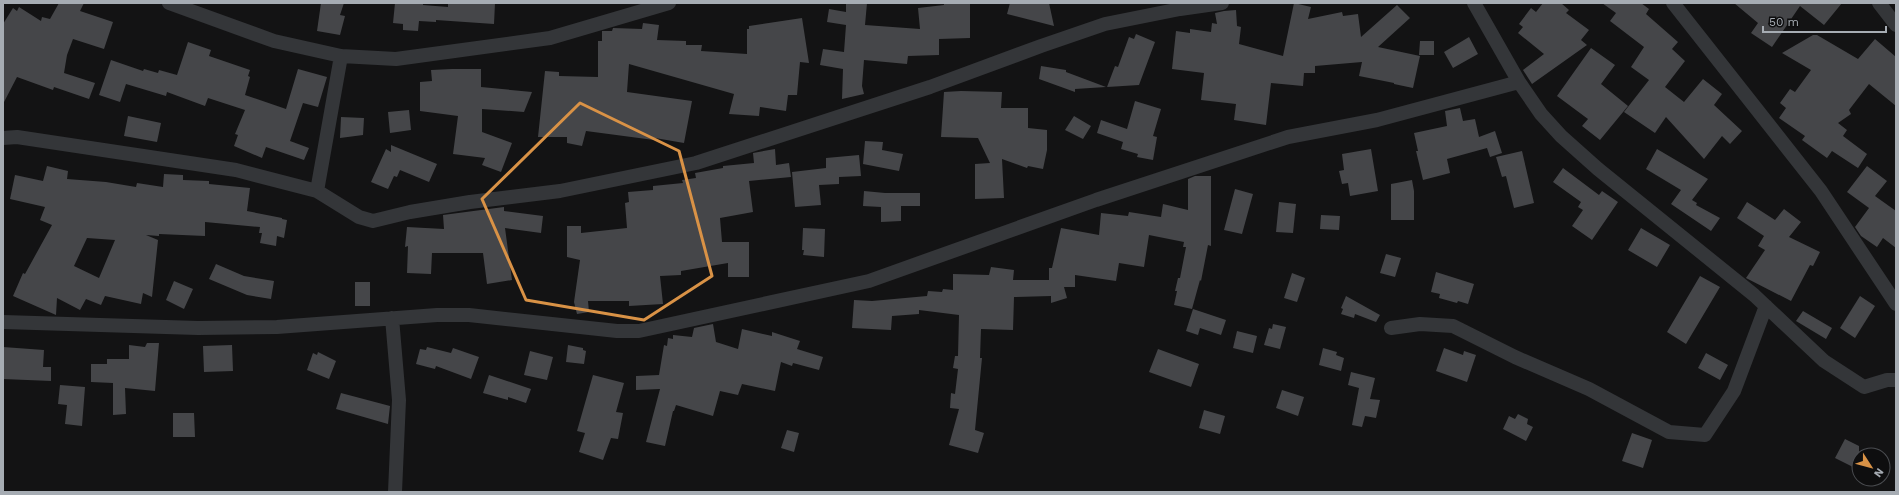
<svg xmlns="http://www.w3.org/2000/svg" width="1899" height="495" font-family="'Work Sans',sans-serif">
	<rect width="100%" height="100%" fill="#131314"/>
	<path fill="#454649" fill-rule="evenodd" d="M59,3H84L80,11L113,22L104,49L73,39L67,55L64,73L95,83L89,99L54,87L53,90L17,77L3,104V24L13,8L17,11L19,7L41,21L42,17L50,19Z
		M321,3H344L340,15L345,16L340,35L317,31Z
		M395,3H423V5L448,7V3H495L494,24L436,20V22L419,21L418,31L403,30V24L393,23Z
		M846,3H867L865,25L920,29L918,8L944,5V3H970V38L939,39V55L908,56L907,64L864,60L862,86L864,94L842,99L843,69L820,65L823,49L844,52L846,25L827,22L829,9L846,12Z
		M1010,3H1049L1054,26L1007,14Z
		M1294,3L1311,7L1308,19L1342,12L1343,16L1358,14L1361,37L1397,5L1410,18L1378,47L1420,56L1413,88L1394,84V83L1359,76L1362,62L1315,66V73H1304L1303,86L1271,83L1266,125L1234,120L1236,104L1201,100L1204,73L1172,69L1176,31L1190,33V29L1211,32L1212,23L1217,24L1215,13L1224,11L1236,10L1237,26L1241,27L1239,44L1283,56Z
		M1543,3H1561L1569,10L1566,13L1589,30L1581,40L1587,45L1532,84L1523,70L1544,54L1518,33L1523,27L1519,24L1531,8L1536,12Z
		M1602,3H1641L1649,9L1646,14L1678,42L1672,49L1685,61L1665,87L1684,102L1703,79L1722,94L1714,105L1742,131L1730,144L1722,136L1704,159L1666,117L1655,133L1624,112L1649,80L1631,67L1644,47L1610,21L1616,13Z
		M1734,3H1842L1824,25L1800,6L1772,47L1751,33L1758,23Z
		M802,18L809,63L800,62L797,95H788L786,111L760,107L759,116L729,114L734,94L629,64L627,92L692,101L684,143L655,138L654,140L586,131L582,146L567,143V137H538L545,71L559,72V76L598,77V41H602V31H612L613,28L642,29L643,23L659,25L657,40L686,41V45H702L701,51L747,54V29H749V26Z
		M1136,34L1155,42L1139,85L1107,87L1115,66L1118,67L1129,37L1134,39Z
		M1813,35H1817L1858,59L1875,39L1896,57V106L1869,84L1849,110L1851,114L1838,123L1847,130L1843,136L1867,154L1858,168L1832,151L1827,158L1802,140L1805,136L1779,118L1786,108L1780,103L1790,89L1795,92L1811,70L1782,53Z
		M1469,37L1478,54L1453,68L1444,52Z
		M1420,41H1434V55H1419Z
		M188,42L211,50L209,56L250,70L248,76L250,77L245,95L286,109L298,69L327,77L318,107L303,103L290,141L309,148L304,160L266,147L262,158L234,146L238,135L235,134L245,110L208,98L205,106L167,92L166,96L126,84L120,102L99,95L111,60L143,71L144,69L158,73L159,70L177,75Z
		M1591,48L1615,65L1601,84L1628,106L1600,140L1582,126L1588,119L1557,96Z
		M1041,66L1066,70V72L1106,87L1075,89V92L1039,79Z
		M452,69H481V87L532,92L524,112L482,109V132L512,143L501,172L482,165L485,158L453,154L458,116L420,111V82L432,81L431,70Z
		M961,91L1002,92L1001,108H1028V128L1047,130V150L1043,169L1028,166L1027,168L1002,159L1004,198L975,199V164L990,163L978,138L941,137L944,92Z
		M1135,101L1161,109L1153,136L1157,137L1153,160L1137,157L1138,154L1121,149L1123,142L1097,133L1101,120L1127,129Z
		M1460,108L1463,121L1475,119L1479,137L1495,131L1502,153L1490,157L1487,148L1447,159L1450,173L1423,180L1416,151H1418L1414,133L1447,126L1445,111Z
		M409,110L411,130L390,133L388,112Z
		M128,116L161,123L157,142L124,136Z
		M1074,116L1091,126L1083,139L1065,130Z
		M341,117L364,118L363,135L340,138Z
		M865,141L883,142L882,150L903,154L899,171L863,164Z
		M391,145L437,164L429,182L400,170L397,177L394,176L388,189L371,182L386,149L391,152Z
		M775,149L776,165L789,163L791,177L749,181L753,212L720,218L722,242H749V277H728V263L681,271V275L660,276L663,304L629,306V301H588L589,312L577,314L574,302L580,260L567,257V226H581V233L627,228L625,203L629,202L628,192L653,190V186L683,183L682,180L696,178L695,173L723,168V166L754,163L753,153Z
		M1371,149L1378,191L1350,196L1348,183L1342,184L1339,171L1344,170L1342,154Z
		M1657,149L1708,179L1692,200L1697,203L1696,205L1720,218L1711,231L1671,204L1681,190L1646,169Z
		M1522,151L1534,203L1514,208L1506,176L1502,177L1496,157Z
		M859,155L861,176L839,177V184L819,185L821,205L795,207L792,172L826,168V158Z
		M47,166L68,171L67,179L106,182L136,187L137,183L163,187L164,174L183,175V180L209,181V184L250,188L247,211L282,218V219L287,220L284,238L277,236L276,246L260,243L262,233H259L260,227L205,222V236L159,234V236L146,235L158,240L152,297L143,293L141,304L105,296L101,305L86,299L80,310L57,298L56,315L13,296L23,273L25,274L52,225L40,220L45,207L10,199L15,175L43,181ZM87,238L115,240L99,278L74,266Z
		M1867,166L1887,181L1875,196L1896,211V248L1883,238L1877,247L1861,236L1855,227L1869,208L1847,192Z
		M1563,168L1599,195L1602,191L1618,202L1592,240L1572,226L1583,210L1578,207L1581,202L1553,182Z
		M1195,176H1211V246L1208,245L1201,281L1200,280L1192,309L1174,305L1177,291H1175L1178,278H1180L1186,247H1183L1184,242L1149,235L1144,267L1119,263L1116,281L1075,275V287H1064L1067,298L1051,303V296L1014,297L1013,330L981,329L980,358H982L975,430L984,433L978,453L949,445L959,409L950,408L951,393L955,394L958,369L953,368L955,356H958L959,315L919,310V314L892,316L891,330L852,328L854,300L872,301L927,296L928,291L942,292L943,289L953,290V274L989,275L991,267L1014,270L1013,280H1049V268H1052L1061,228L1099,235L1101,213L1128,216L1129,212L1161,217L1163,204L1188,210V179Z
		M1412,180L1414,191V220H1391V184Z
		M1235,189L1253,194L1242,234L1224,230Z
		M864,191L885,193H920V206H901V221L881,222V207L863,206Z
		M1279,202L1296,204L1293,233L1276,232Z
		M1747,202L1775,220L1784,209L1801,222L1789,237L1820,252L1813,266L1810,265L1791,301L1746,278L1765,250L1758,246L1764,236L1737,218Z
		M504,207V211L543,216L541,233L505,228L512,280L487,284L483,253H432L431,274L407,273L408,246L405,247L407,227L444,229L443,215Z
		M1321,215L1340,216L1339,230L1320,229Z
		M803,228L825,229L824,257L803,255L804,250H802Z
		M1641,228L1670,245L1657,267L1628,250Z
		M1386,254L1401,258L1395,277L1380,273Z
		M216,264L244,276L274,281L271,299L247,295L209,279Z
		M1436,272L1474,284L1468,304L1458,301L1457,303L1439,298L1440,294L1431,292Z
		M1292,273L1305,278L1297,302L1284,298Z
		M1700,276L1720,287L1686,344L1667,332Z
		M174,281L193,289L184,309L166,300Z
		M355,282H370V306H355Z
		M1346,296L1380,315L1376,322L1355,314L1354,318L1341,314L1343,309L1341,308Z
		M1860,296L1875,306L1855,338L1840,328Z
		M1193,309L1226,320L1221,335L1200,328L1198,335L1186,331Z
		M1803,311L1832,328L1826,339L1796,321Z
		M713,324L716,342L738,349L742,329L772,336V332L800,341L797,349L823,357L819,370L793,363L792,366L781,362L775,391L742,384L738,395L720,391L713,416L676,405L674,411H673L665,446L646,442L660,389L636,390V376L659,375L664,345L667,346L668,338L673,339V335L692,337L694,328Z
		M1273,324L1286,327L1280,349L1264,345L1269,328L1272,329Z
		M1237,331L1257,336L1253,353L1233,348Z
		M147,343H159L155,391L125,388L126,414L113,415V383L91,382V364H107V359H129V345L145,347Z
		M232,345L233,371L204,372L203,346Z
		M568,345L583,348V350L586,351L584,364L566,362Z
		M3,347L44,350L43,367H51V381L3,379Z
		M427,347L451,353L453,348L479,357L471,379L436,366L435,369L416,364L420,349L426,350Z
		M1323,348L1337,352L1336,355L1344,358L1341,371L1319,365Z
		M1444,348L1463,355L1464,351L1476,355L1467,382L1436,371Z
		M1158,349L1199,364L1191,387L1149,372Z
		M530,351L553,357L547,380L524,375Z
		M318,352L336,361L329,379L307,370L313,353L317,355Z
		M1706,353L1728,365L1720,380L1698,368Z
		M1351,372L1375,378L1370,399L1380,400L1376,418L1365,416L1362,427L1352,425L1359,388L1348,385Z
		M489,375L531,389L526,403L508,397V400L483,393Z
		M593,375L624,383L616,412L623,413L618,439L611,438L603,460L579,452L585,433L577,431Z
		M60,385L85,387L82,426L65,424L67,405L58,404Z
		M1282,390L1304,397L1298,416L1276,408Z
		M341,393L390,406L388,424L336,409Z
		M1204,410L1225,416L1220,434L1199,428Z
		M173,413H194L195,437H173Z
		M1518,414L1528,419L1527,424L1533,427L1526,441L1503,429L1509,416L1515,419Z
		M787,430L799,433L794,452L781,448Z
		M1632,433L1652,440L1643,468L1622,461Z
		M1845,439L1859,446V470L1835,458Z"/>
	<g fill="none" stroke-linecap="round" stroke-linejoin="round">
		<path stroke="#343639" stroke-width="14" d="M169,3L274,41L341,56L396,59L550,38L669,3
			M1474,3L1519,82L1541,114L1561,136L1598,169L1754,295L1824,361L1864,387L1887,380H1896
			M1673,3L1821,191L1896,304
			M1879,3L1896,25
			M3,138L17,137L236,170L317,191L359,217L373,221L410,212L470,202L560,191L696,163L930,87L1041,46L1105,24L1180,9L1222,3
			M317,191L341,56
			M392,318L399,400L395,492
			M3,322L198,328L277,327L437,315H469L617,331H639L869,281L1096,200L1288,137L1377,120L1519,82
			M1391,328L1420,324L1453,326L1515,357L1589,389L1669,432L1705,435L1734,391L1766,306"/>
	</g>
	<path fill="none" stroke="#d99246" stroke-width="3" stroke-linejoin="round" d="M580,103L679,151L712,276L644,320L526,300L482,199Z"/>
	<rect width="1899" height="495" fill="none" stroke="#a6acb3" stroke-width="8"/>
	<g transform="translate(1871 467) rotate(126)"><circle r="19" fill="#0e0e0f" stroke="#4b4d51"/>
	<path d="M0-3L7 15L0 10L-7 15Z" fill="#d99246"/>
	<text y="-6" font-size="11" font-weight="bold" text-anchor="middle" fill="#a6acb3">N</text>
	</g>
	<path d="M1763 26v6h123v-6" fill="none" stroke="#a6acb3" stroke-width="2"/>
	<text x="1769" y="26" font-size="12" fill="#a6acb3" stroke="#0e0e0f" stroke-width="3" paint-order="stroke">50 m</text>
</svg>
